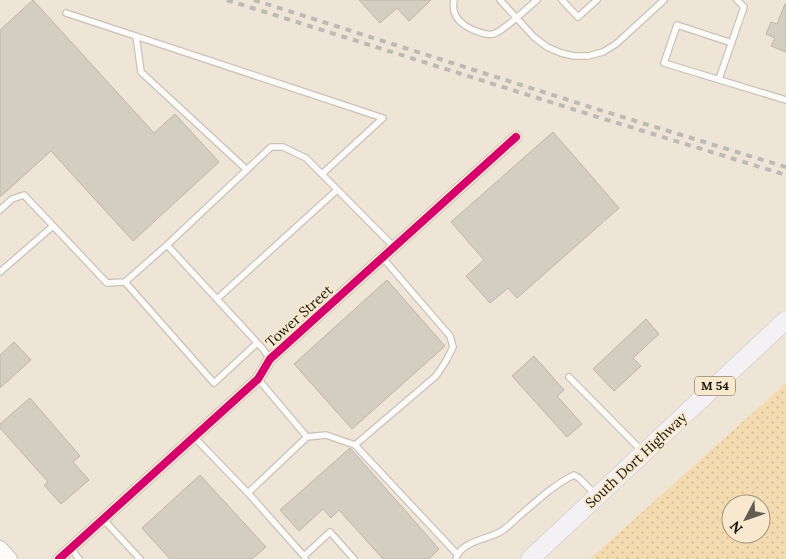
<svg xmlns="http://www.w3.org/2000/svg" width="786" height="559" font-family="Lora,serif">
	<defs>
		<pattern id="grass-dots" width="8" height="8" patternUnits="userSpaceOnUse" patternTransform="scale(1.25)"><rect width="8" height="8" fill="#f4dbaf"/><path d="M2 2h.1M6 6h.1" fill="none" stroke="#d0bb95" stroke-width="1.8" stroke-linecap="round"/></pattern>
	</defs>
	<rect width="100%" height="100%" fill="#eee5d7"/>
	<path fill="url(#grass-dots)" fill-rule="evenodd" d="M786,383V559H590ZM731,504H761V534H731Z"/>
	<path fill="#d4cdc2" stroke="#bcb5aa" d="M33,0L154,133L175,114L219,162L133,241L51,151L0,197V30Z
		M359,0H431L409,21L397,8L380,23Z
		M785,4H786V52L771,46L775,38L766,34L771,22L777,24Z
		M553,132L619,208L517,298L508,288L490,303L466,276L484,260L451,222Z
		M387,280L445,346L352,429L294,364Z
		M646,319L659,334L633,358L641,366L614,391L593,369Z
		M14,342L31,360L0,388V355Z
		M534,356L564,390L557,396L582,424L567,437L512,376Z
		M30,398L80,456L73,462L89,480L61,504L44,485L48,482L0,428V424Z
		M350,448L439,549L429,559H383L339,510L331,518L323,509L299,531L280,510Z
		M200,475L266,547L252,559H170L142,528Z"/>
	<g fill="none" stroke-linecap="round" stroke-linejoin="round">
		<g stroke="#cac2b7" stroke-width="8">
			<path id="service" d="M454,0C452,10 455,18 463,24C469,29 486,36 493,34C503,32 528,7 537,0
				M500,0L534,37L547,47L561,53L574,56H588L603,52L616,44L664,0
				M562,0L578,17L597,0
				M66,13L383,118L322,174
				M136,36L141,72L246,169
				M732,43L677,25L664,63L786,100
				M719,79L744,7L737,0
				M0,210L12,199L24,195L107,283L125,282L167,245L271,147H283L306,158L394,247
				M167,245L263,349L270,359
				M0,272L53,226
				M125,282L214,383L257,343
				M217,299L337,190
				M569,377L642,451
				M258,379L307,437L326,435L355,445L436,376L446,361L453,347L450,336L382,257
				M194,437L248,493L304,556
				M355,445L457,554
				M248,493L307,437
				M103,519L140,559
				M71,548L79,559
				M305,558L304,556L330,532L354,559
				M456,559C459,542 488,539 500,532C507,528 513,522 518,517C536,502 553,485 574,475L579,478L596,495"/>
		</g>
		<g stroke="#cac2b7" stroke-width="13">
			<path id="minor" d="M59,559L258,379L270,359L516,137"/>
		</g>
		<g stroke="#cac2b7" stroke-width="16">
			<path id="tertiary" d="M0,548L10,559"/>
		</g>
		<g stroke="#cac6c0" stroke-width="19">
			<path id="primary" d="M530,559L786,320"/>
		</g>
		<use href="#service" stroke="#fcfbf9" stroke-width="5.5"/>
		<use href="#minor" stroke="#fcfbf9" stroke-width="11"/>
		<use href="#tertiary" stroke="#fcfbf9" stroke-width="14"/>
		<use href="#primary" stroke="#f3f1f3" stroke-width="18"/>
		<path stroke="#bcbab7" stroke-width="4" stroke-dasharray="6 6" stroke-linecap="butt" d="M227,0L601,118L786,175
			M254,0L603,111L786,167"/>
		<g stroke="#f7e8ce" stroke-width="11">
			<path id="cycleway" d="M59,559L258,379L270,359L516,137"/>
		</g>
		<use href="#cycleway" stroke="#d6006c" stroke-width="8"/>
	</g>
	<g text-anchor="middle" stroke-width="4.5" stroke-linejoin="round" paint-order="stroke">
		<rect fill="#f7e8ce" stroke="#5b5345" stroke-width="1" x="695" y="376.5" width="40" height="19" rx="4"/>
		<g font-size="12" font-weight="bold" fill="#18130a">
			<text x="715" y="390">M 54</text>
		</g>
		<g font-size="14" fill="#18130a" stroke="#f7e8ce">
			<text transform="translate(299 316) rotate(-42)" y="5">Tower Street</text>
			<text transform="translate(636 460) rotate(-43)" y="5">South Dort Highway</text>
		</g>
	</g>
	<g transform="translate(746 519) rotate(229)"><circle r="24" fill="#f7e8ce" stroke="#9e9380"/>
	<path d="M0-4L9 19L0 12L-9 19Z" fill="#635c52"/>
	<text y="-8" font-size="14" font-weight="bold" text-anchor="middle" fill="#18130a">N</text>
	</g>
</svg>
